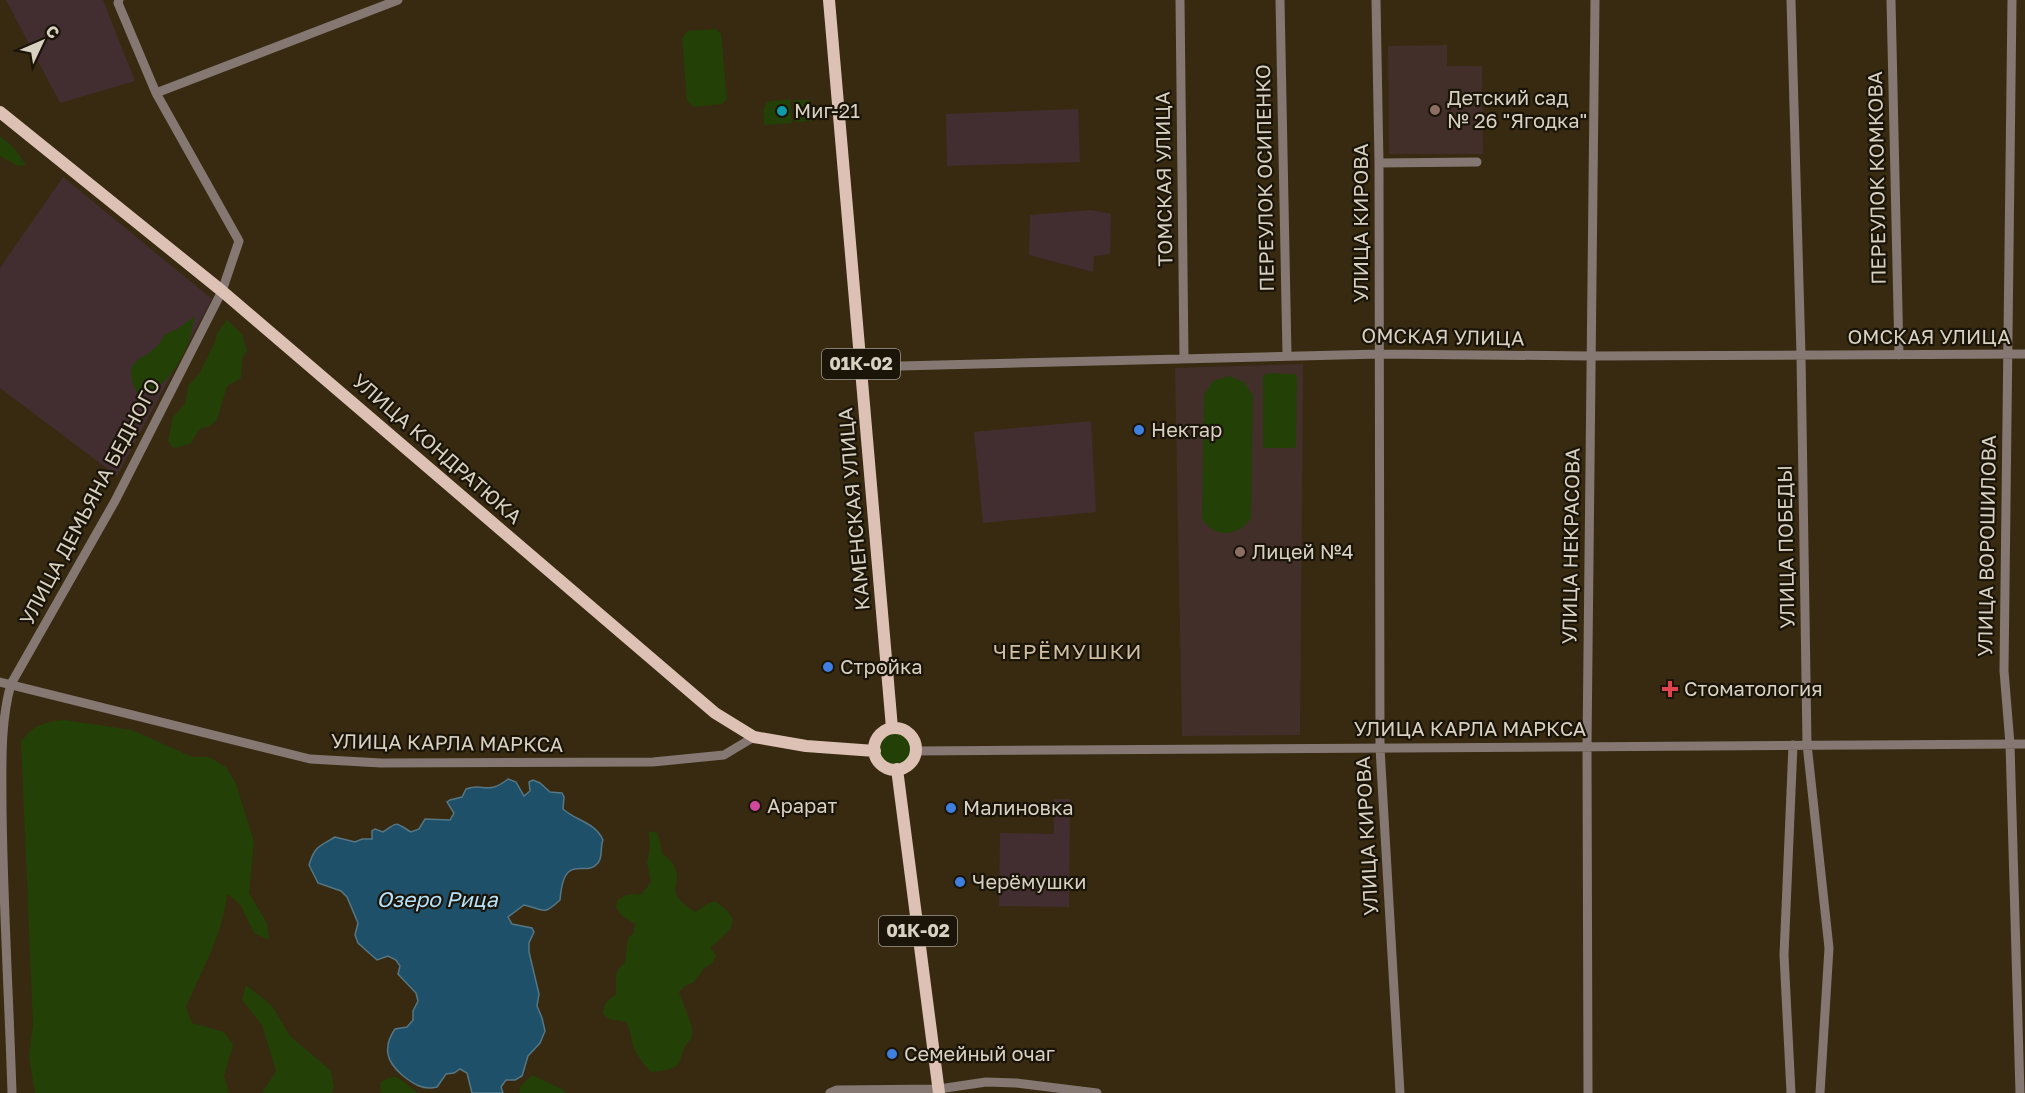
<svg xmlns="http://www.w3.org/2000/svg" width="2025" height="1093" font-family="'Golos Text',sans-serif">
	<rect width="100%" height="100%" fill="#372a11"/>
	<path fill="#422e30" d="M6,0H103L135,81L60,103Z
		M1078,109L1080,162L947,166L946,114Z
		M63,177L212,299L117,476L0,388V268Z
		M1091,210L1111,214L1110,254L1094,256L1093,272L1029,255L1030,215Z
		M1091,421L1096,512L983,523L974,432Z
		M1054,799H1070L1069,907L999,906L1000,833L1054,834Z"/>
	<path fill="#422f2a" d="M1447,45V66H1482L1483,154H1389L1388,46Z
		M1303,364L1300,735L1182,736L1175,368Z"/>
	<path fill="#234106" d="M716,29L721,34L727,99L722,104L693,107L687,100L682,39L687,31Z
		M790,99L792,123L764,125L763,111L767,102Z
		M794,100H809L811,121L795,122Z
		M0,136L14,148L26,165L18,166L0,156Z
		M195,316C192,327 191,339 186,348C178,367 159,396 137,393C117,352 152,364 164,335L179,328Z
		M227,320L242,334L247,351L242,358L241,378L227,386L217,420L210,426L200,429L190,444L173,448L168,441L173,417L185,404L188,386L199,374L215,342L217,333Z
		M1267,373L1295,374L1297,378L1296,445L1295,448H1266L1263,447V377Z
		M1229,376L1244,382L1253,396L1251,518C1239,537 1213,539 1202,518L1204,395L1213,381Z
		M64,720L132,730L192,757H209L226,767L236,784L254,842L249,893L267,924L269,940L254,933L240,904L227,894C223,934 202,970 186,1007L192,1023L224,1032L233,1045L224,1076L229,1093H35L29,1056L33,1024L21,741C35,725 43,722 64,720Z
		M878 749a18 18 0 1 1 36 0a18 18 0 1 1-36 0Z
		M649,831L657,833L660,841L662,854C670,859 677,866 677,877C677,881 675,887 675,891C677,900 688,907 695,912C703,908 706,903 715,901C745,922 732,928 710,948L716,955L713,963L704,968L694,982L685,986L679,992L692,1027V1038C671,1058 695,1068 651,1072C643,1064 634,1052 632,1041C630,1033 630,1029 626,1022L609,1019L603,1014C604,1003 607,1000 616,995C616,982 613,971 625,963L628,938L634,933L635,924L621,915L616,907L618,900C626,894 632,893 641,895L651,882L647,863L650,847Z
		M246,985L272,1006L290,1036L331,1071L334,1088L331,1093H262L276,1071L262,1025L242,1000Z
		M532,1075L562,1089L566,1093H519L521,1086Z
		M397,1077L418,1093H382L380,1090L381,1082L388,1078Z"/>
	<path fill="#1e5069" stroke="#567683" stroke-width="1.5" d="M508,779L516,782L524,796L530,791L529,782L533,780L540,783L550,792L562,793L564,797L563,809C576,821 595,822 603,840C600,847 603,857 598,863C585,879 564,850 560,900C542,917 544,909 524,905L508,917L512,924L532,928L534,932L529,943V952L539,994L537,1006L542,1018L545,1031L540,1043L528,1056L522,1076L515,1080H506L501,1087L503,1093H472L467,1073L460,1069L454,1073L446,1074L437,1087C423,1091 412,1083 402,1075C387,1062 382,1048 395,1029L407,1027L413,1020V1011L418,1001L416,993L398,974L400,966L396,960L388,956L377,960L358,943L355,935L358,923L347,897L341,891L318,883L309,865C315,846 318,847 335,837L355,842L362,839H372V831L375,829L383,832C399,822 393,821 411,832L419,829L425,819L450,820L454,813L447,802L450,800L462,797L466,789C484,782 487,796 508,779Z"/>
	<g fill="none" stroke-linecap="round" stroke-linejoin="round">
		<path stroke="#857771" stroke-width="9" d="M1180,0L1184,358
			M1280,0L1287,355
			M1376,0L1379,163L1380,748L1400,1093
			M1791,0L1801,355L1807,744L1829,948L1820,1093
			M1891,0L1899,355
			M2012,0L2004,671L2010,744L2020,1093
			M156,93L398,0
			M1379,163L1477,162
			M861,367L1380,354L1591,356L2025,354
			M0,682L310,759L381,763L653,762L724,755L754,737
			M916,751L2025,744
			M12,1093C9,997 3,902 2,806C2,765 0,723 11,684L115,501L222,291L239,241L156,93L118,3L119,0
			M830,1093L837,1090L939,1089L986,1082L1016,1083L1097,1093
			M1588,1093L1587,746L1595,0
			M1791,1093L1784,955L1793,745"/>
		<path stroke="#dec1b5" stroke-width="12" d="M829,0L892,728
			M0,112L222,291L715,713L754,737L806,746L875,751
			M874 749a21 21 0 1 1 42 0a21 21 0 1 1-42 0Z
			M897,769L939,1093"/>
	</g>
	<g fill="#8d6e63" stroke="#1a1409" stroke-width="2">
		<circle cx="1435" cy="110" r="6"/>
		<circle cx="1240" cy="552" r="6"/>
	</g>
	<circle fill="#0f9aa8" stroke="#1a1409" stroke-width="2" cx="782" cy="111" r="6"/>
	<g fill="#3f7fe0" stroke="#1a1409" stroke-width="2">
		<circle cx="1139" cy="430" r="6"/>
		<circle cx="828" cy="667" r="6"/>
		<circle cx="951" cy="808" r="6"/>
		<circle cx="960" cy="882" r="6"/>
		<circle cx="892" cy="1054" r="6"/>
	</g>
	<path fill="#e0444e" stroke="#1a1409" stroke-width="2" d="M1667 680h6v6h6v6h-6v6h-6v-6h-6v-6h6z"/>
	<circle fill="#d1479c" stroke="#1a1409" stroke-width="2" cx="755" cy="806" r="6"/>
	<g text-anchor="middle" stroke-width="4.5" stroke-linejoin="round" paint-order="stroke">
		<g fill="#1a1409" stroke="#9f988a" stroke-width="1.5">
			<rect x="822" y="349" width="78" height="30" rx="4.5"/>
			<rect x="879" y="916" width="78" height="30" rx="4.5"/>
		</g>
		<g font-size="18" font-weight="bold" fill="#d8d0c1">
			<text x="861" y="370">01К-02</text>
			<text x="918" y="937">01К-02</text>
		</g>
		<g font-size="20" fill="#d8d0c1" stroke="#1a1409" text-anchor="start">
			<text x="1447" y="105">Детский сад<tspan x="1447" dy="23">№ 26 "Ягодка"</tspan></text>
			<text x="794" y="118">Миг-21</text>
			<text x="1151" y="437">Нектар</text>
			<text x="1252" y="559">Лицей №4</text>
			<text x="840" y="674">Стройка</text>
			<text x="1684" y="696">Стоматология</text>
			<text x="767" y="813">Арарат</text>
			<text x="963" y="815">Малиновка</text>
			<text x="972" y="889">Черёмушки</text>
			<text x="904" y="1061">Семейный очаг</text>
		</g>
		<g font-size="20" fill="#d8d0c1" stroke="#1a1409">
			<text transform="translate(1265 178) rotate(-91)" y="7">ПЕРЕУЛОК ОСИПЕНКО</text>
			<text transform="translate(1877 178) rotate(-91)" y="7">ПЕРЕУЛОК КОМКОВА</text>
			<text transform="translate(1164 179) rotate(-91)" y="7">ТОМСКАЯ УЛИЦА</text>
			<text transform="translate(1361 223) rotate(-90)" y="7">УЛИЦА КИРОВА</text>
			<text transform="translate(1443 337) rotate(1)" y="7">ОМСКАЯ УЛИЦА</text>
			<text x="1929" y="344">ОМСКАЯ УЛИЦА</text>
			<text transform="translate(437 449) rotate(41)" y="7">УЛИЦА КОНДРАТЮКА</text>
			<text transform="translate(90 502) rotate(-62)" y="7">УЛИЦА ДЕМЬЯНА БЕДНОГО</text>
			<text transform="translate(854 509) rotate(-95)" y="7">КАМЕНСКАЯ УЛИЦА</text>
			<text transform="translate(1571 546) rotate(-89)" y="7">УЛИЦА НЕКРАСОВА</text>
			<text transform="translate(1987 546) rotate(-89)" y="7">УЛИЦА ВОРОШИЛОВА</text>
			<text transform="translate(1786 547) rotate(-91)" y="7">УЛИЦА ПОБЕДЫ</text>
			<text x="1470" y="736">УЛИЦА КАРЛА МАРКСА</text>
			<text transform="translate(447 743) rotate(1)" y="7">УЛИЦА КАРЛА МАРКСА</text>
			<text transform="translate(1367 836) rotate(-93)" y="7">УЛИЦА КИРОВА</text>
		</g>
		<g font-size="21" letter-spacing="1.5" fill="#cfbea1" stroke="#1a1409">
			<text x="1068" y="659">ЧЕРЁМУШКИ</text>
		</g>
		<g font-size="21" font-style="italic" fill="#b5e1fa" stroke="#1a1409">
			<text x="437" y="907">Озеро Рица</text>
		</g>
	</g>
	<g transform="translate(42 42) rotate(46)" stroke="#1a1409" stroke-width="4.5" paint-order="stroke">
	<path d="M0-4.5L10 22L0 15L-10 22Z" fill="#d8d0c1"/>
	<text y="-9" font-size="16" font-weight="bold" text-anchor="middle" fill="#d8d0c1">С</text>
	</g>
</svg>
